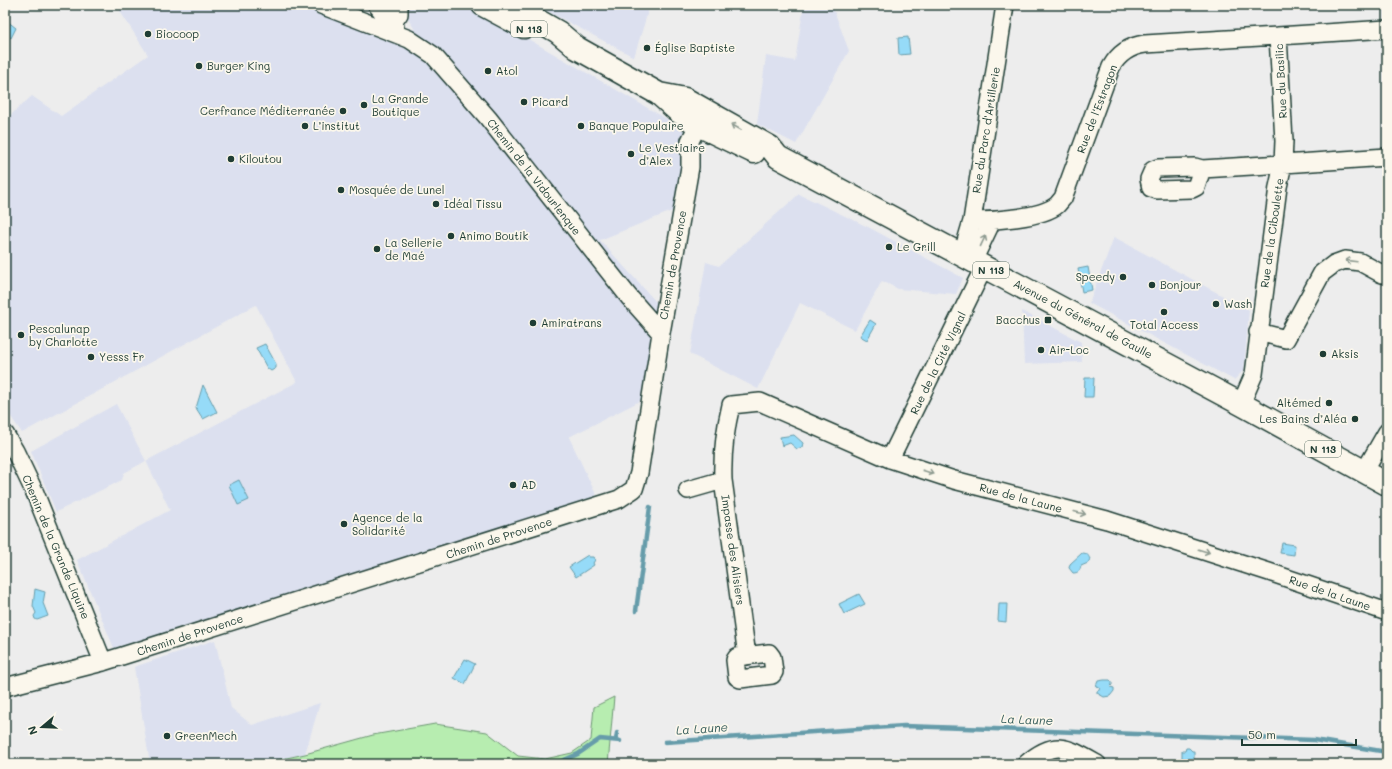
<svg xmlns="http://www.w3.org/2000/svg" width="1392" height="769" font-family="Mali,sans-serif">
	<rect width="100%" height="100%" fill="#ededed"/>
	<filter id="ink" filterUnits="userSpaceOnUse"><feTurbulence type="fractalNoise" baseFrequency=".025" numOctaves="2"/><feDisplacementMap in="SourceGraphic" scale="8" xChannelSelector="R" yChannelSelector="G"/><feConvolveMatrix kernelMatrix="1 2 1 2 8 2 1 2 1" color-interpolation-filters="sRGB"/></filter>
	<g filter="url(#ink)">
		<path fill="#dce0ef" d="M116,5H330L415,30L407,17L408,5H469L684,129L677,209L600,240L657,303L642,400L569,437L598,499L454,541L246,608L114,648L77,560L170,510L146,461L124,473L122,480L56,512L31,451L116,404L146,461L297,382L256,305L22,433L5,408V120L32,96L61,116L148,55Z
			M536,5H650L634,57Z
			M804,5H832L849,51L796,144L757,124L766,56L795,61Z
			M799,194L870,228L963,278L956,294L898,289L882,281L855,330L800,303L758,389L690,354L706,262L719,266Z
			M1114,237L1249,310L1244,370L1234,380L1089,303Z
			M1022,311L1081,342L1082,362L1024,364Z
			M215,640L231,708L252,725L320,703L305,754L259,764H150L134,667Z"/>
		<path fill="#b7edb0" stroke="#6b9572" d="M614,697L608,764H259L305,754L373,735L435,724L487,732L518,756L545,759L572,753L591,740L594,707Z"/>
		<path fill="#96dbf8" stroke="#669caa" d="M5,18L7,19V21L16,28L11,38L8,36L5,37Z
			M908,37L910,54L899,55L898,38Z
			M1088,267L1092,290L1082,292L1078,269Z
			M870,320L876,324L867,340L860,336Z
			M265,344L276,364V368L271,371L267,368L256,348Z
			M1085,378H1094L1093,397H1084Z
			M203,385L217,412L203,419L196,408Z
			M794,435L803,443L802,447L797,449L790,443L782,446L780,437Z
			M239,480L249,500L238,505L229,485Z
			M1282,543L1295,545L1294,555L1280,553Z
			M1082,553C1087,553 1088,555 1090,559L1088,563L1081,566C1080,571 1078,573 1073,573L1069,568L1070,564Z
			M588,555L589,557H593L595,560L593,563L594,565L576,577L569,567Z
			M35,589L45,592L43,603L48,616L37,620L35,619L34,616L36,613L33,606Z
			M859,594L865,604L844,614L839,604Z
			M999,604H1007L1006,622L998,621Z
			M465,659L475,664L465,684L454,678Z
			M1104,680H1110L1112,682V685L1110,687L1114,688V691L1110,696L1104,697L1097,693V691L1101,689L1096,686L1098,681Z
			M1186,748H1189L1192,751H1194V764H1182V751H1185Z"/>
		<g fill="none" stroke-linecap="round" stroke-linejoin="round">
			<path stroke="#669caa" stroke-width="4.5" d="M636,611L650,507
				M616,740L617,733
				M665,742L904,726L1314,740L1387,752
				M555,764L578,754L600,739L620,741"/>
			<g stroke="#1f3d34" stroke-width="20">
				<path id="minor" d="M321,5L409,39L433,55L488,118L629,297L661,333
					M377,5L387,18L394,21
					M396,34L394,21L399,14V5
					M1202,169L1196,187L1192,189L1157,190L1151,188L1149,179L1153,170L1158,168L1195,167L1202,169L1283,164L1284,141L1278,36L1387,29
					M972,221C992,221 1042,218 1057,205C1059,203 1061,200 1063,198L1111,67C1119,53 1130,46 1145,44L1278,36
					M962,255L972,221L1005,5
					M973,261L992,221
					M1258,332L1286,339L1322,273L1334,264L1345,260L1360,262L1382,274L1387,275
					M1241,404L1254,374L1278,187L1283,164L1387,157
					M5,434L15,451L35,493L103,662
					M890,459L984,267
					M1364,472L1387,432
					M688,490L723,480
					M769,653L772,657L774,672L772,675L740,679L737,677L735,660L737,657Z
					M747,656L723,480C722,455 725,430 731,405L760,402L890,459L954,480L1107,520L1269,572L1387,612
					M5,687L103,662L619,499L634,489L639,473L661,333L690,167V141L698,125
					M1026,764C1055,739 1067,747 1097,764"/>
			</g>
			<g stroke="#1f3d34" stroke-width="25">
				<path id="primary" d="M483,5L524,27
					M511,5L558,32L577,48L659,94L679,112L698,125L754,152
					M659,94L685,99L770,147L778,157L1241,404L1387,484"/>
			</g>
			<use href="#minor" stroke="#fbf7ec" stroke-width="17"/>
			<use href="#primary" stroke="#fbf7ec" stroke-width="22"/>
		</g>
		<defs><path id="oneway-shaft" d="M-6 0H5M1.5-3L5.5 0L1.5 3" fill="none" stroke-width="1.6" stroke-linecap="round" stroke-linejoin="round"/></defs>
		<g stroke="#8d9a90">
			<use href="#oneway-shaft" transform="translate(736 127) rotate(-150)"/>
			<use href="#oneway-shaft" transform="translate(983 241) rotate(-65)"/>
			<use href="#oneway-shaft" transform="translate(1351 261) rotate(-173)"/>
			<use href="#oneway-shaft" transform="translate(928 472) rotate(18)"/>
			<use href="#oneway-shaft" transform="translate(1080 513) rotate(14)"/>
			<use href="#oneway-shaft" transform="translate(1204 551) rotate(17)"/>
		</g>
	</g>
	<g fill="#1f3d34" stroke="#fbf7ec" stroke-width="1.5">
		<circle cx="148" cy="34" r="4"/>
		<circle cx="647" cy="48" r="4"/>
		<circle cx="199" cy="66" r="4"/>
		<circle cx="488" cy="71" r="4"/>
		<circle cx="524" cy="102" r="4"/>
		<circle cx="364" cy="105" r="4"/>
		<circle cx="343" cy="111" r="4"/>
		<circle cx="305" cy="126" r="4"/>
		<circle cx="581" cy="126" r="4"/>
		<circle cx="631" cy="154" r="4"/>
		<circle cx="231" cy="159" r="4"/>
		<circle cx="341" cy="190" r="4"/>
		<circle cx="436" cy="204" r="4"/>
		<circle cx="451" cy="236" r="4"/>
		<circle cx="889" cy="247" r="4"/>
		<circle cx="377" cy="249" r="4"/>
		<circle cx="1123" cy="277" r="4"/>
		<circle cx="1152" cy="285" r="4"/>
		<circle cx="1216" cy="304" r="4"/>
		<circle cx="1164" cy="312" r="4"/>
		<rect x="1044" y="316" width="8" height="8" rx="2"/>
		<circle cx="533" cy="323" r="4"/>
		<circle cx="21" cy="335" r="4"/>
		<circle cx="1041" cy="350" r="4"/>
		<circle cx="1323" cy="354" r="4"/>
		<circle cx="91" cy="357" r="4"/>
		<circle cx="1329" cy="403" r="4"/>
		<circle cx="1355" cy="419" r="4"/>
		<circle cx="513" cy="485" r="4"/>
		<circle cx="344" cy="524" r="4"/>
		<circle cx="167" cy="736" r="4"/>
	</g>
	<g text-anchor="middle" stroke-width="3.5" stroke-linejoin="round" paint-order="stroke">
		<g fill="#fbf7ec" stroke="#61756b" stroke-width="1">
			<rect x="511" y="21" width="36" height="16" rx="3"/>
			<rect x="973" y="262" width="36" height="16" rx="3"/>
			<rect x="1305" y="441" width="36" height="16" rx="3"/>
		</g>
		<g font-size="10" font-weight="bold" fill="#1f3d34">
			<text x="529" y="33">N 113</text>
			<text x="991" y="274">N 113</text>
			<text x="1323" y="453">N 113</text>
		</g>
		<g font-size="11" fill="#1f3d34" stroke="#fbf7ec" text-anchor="start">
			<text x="156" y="38">Biocoop</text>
			<text x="655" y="52">Église Baptiste</text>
			<text x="207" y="70">Burger King</text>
			<text x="496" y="75">Atol</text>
			<text x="372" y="103">La Grande<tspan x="372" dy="13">Boutique</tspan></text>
			<text x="532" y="106">Picard</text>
			<text x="335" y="115" text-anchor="end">Cerfrance Méditerranée</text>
			<text x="313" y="130">L’institut</text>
			<text x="589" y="130">Banque Populaire</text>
			<text x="639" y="152">Le Vestiaire<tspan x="639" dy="13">d’Alex</tspan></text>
			<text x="239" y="163">Kiloutou</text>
			<text x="349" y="194">Mosquée de Lunel</text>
			<text x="444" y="208">Idéal Tissu</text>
			<text x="459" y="240">Animo Boutik</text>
			<text x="385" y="247">La Sellerie<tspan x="385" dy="13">de Maé</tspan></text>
			<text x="897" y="251">Le Grill</text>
			<text x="1115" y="281" text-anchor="end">Speedy</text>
			<text x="1160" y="289">Bonjour</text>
			<text x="1224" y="308">Wash</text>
			<text x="1040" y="324" text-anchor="end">Bacchus</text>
			<text x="541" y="327">Amiratrans</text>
			<text x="1164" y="329" text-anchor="middle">Total Access</text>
			<text x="29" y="333">Pescalunap<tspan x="29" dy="13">by Charlotte</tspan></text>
			<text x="1049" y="354">Air-Loc</text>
			<text x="1331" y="358">Aksis</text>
			<text x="99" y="361">Yesss Fr</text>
			<text x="1321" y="407" text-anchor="end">Altémed</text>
			<text x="1347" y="423" text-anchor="end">Les Bains d’Aléa</text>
			<text x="521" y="489">AD</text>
			<text x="352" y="522">Agence de la<tspan x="352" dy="13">Solidarité</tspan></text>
			<text x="175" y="740">GreenMech</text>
		</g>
		<g font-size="11" fill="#1f3d34" stroke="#fbf7ec">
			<text transform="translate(1281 81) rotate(-93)" y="4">Rue du Basilic</text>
			<text transform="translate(1097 109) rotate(-69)" y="4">Rue de l'Estragon</text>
			<text transform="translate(986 130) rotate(-81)" y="4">Rue du Parc d'Artillerie</text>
			<text transform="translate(534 177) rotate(52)" y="4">Chemin de la Vidourlenque</text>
			<text transform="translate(1272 233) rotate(-82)" y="4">Rue de la Ciboulette</text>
			<text transform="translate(673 265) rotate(-80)" y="4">Chemin de Provence</text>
			<text transform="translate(1083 319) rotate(28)" y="4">Avenue du Général de Gaulle</text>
			<text transform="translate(938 363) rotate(-64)" y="4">Rue de la Cité Vignal</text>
			<text transform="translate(1021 498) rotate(15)" y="4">Rue de la Laune</text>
			<text transform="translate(499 538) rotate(-18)" y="4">Chemin de Provence</text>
			<text transform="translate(56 547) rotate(67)" y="4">Chemin de la Grande Liquine</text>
			<text transform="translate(733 550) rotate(82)" y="4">Impasse des Alisiers</text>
			<text transform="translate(1330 593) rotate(19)" y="4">Rue de la Laune</text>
			<text transform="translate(190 635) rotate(-18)" y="4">Chemin de Provence</text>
		</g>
		<g font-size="12" font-style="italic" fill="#375d5b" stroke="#fbf7ec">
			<text transform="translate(1027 720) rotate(2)" y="4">La Laune</text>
			<text transform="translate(702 729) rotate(-4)" y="4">La Laune</text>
		</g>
	</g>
	<rect width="1392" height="769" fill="none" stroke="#fbf7ec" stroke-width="20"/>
	<rect x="10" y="10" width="1372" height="749" fill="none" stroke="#1f3d34" stroke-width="1.5" filter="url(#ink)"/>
	<g transform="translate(42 727) rotate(251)" stroke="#fbf7ec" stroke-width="3" paint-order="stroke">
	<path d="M0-3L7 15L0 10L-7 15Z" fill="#1f3d34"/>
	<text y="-6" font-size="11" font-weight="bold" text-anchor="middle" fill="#1f3d34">N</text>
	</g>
	<path d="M1242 739v6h114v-6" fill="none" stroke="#1f3d34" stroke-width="2"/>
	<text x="1248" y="739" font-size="12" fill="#1f3d34" stroke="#fbf7ec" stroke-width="3" paint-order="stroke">50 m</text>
</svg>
